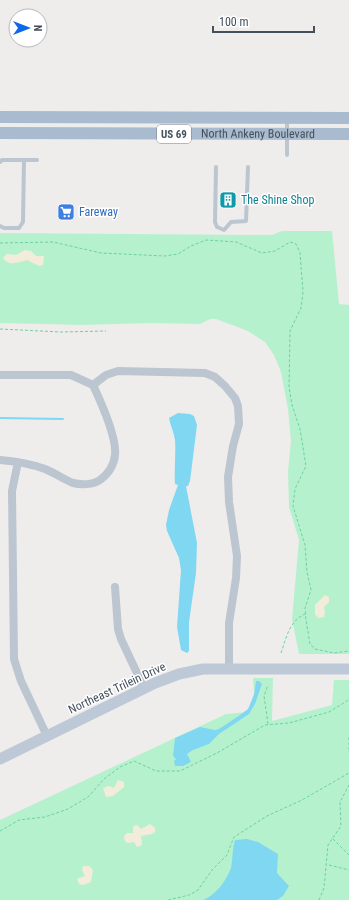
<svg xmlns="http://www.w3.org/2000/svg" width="349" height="900" font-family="'Roboto Condensed',sans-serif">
	<rect width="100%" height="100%" fill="#efecec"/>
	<path fill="#b6f1ce" d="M282,231H332L339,304L349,305V654H299L292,619L299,540L289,507L288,472L291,441L288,409L281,372L274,355L265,342L248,331L216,319H210L200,324L151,323L81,325L0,323V233L272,235Z
		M253,678H273L272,721L332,705L334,680H349V900H0V820L226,714L248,712L254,693Z"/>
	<path fill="#f3ecdb" d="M25,250L31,251L36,256H44L43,265L39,266L27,260C19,262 9,267 3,258L7,254L16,255Z
		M325,595L329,597V602L324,607L325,612L324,617L318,618L315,614V605Z
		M118,780L124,782V787L113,796L106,797L103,788L109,786L114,788Z
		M150,824L155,828V832L152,834L141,836L142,845L137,847L134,842L129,843L125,842L124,836L127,833H133V826L137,825L141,829Z
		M83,866H89L93,870L91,882L83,885L79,884L77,879L85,876L82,870Z"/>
	<path fill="#80d7f1" d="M178,413L190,414L194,416L197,425L190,481L188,486H186L197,543L196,573L189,622V651L187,653L181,650L177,627L181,570L179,558L167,531L166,525L169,510L178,485L175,484C174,469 176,455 175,440C174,432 170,425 169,418Z
		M256,681H259L262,684L255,704L249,714L219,734L209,744L193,750L187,754L191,762L183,766H175L174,761L176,759L173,756L175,738L200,727L215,730L219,729L240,715L248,709L254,695Z
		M247,839L258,842L278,854L277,873L289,886L283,896L277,900H203C216,895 226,881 231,868C233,859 232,849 235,840Z"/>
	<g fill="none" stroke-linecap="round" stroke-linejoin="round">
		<path stroke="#80d7f1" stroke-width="2" d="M0,418L63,419"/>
		<path stroke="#6cd1a2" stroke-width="1" stroke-dasharray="3 2" stroke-linecap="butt" d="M0,243L53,242L101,253L165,256L178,254L191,246L206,240L236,242L262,253L275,251L290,242L296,244L300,253L303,292L301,308L290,331L289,387L292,405L300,429L306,466L295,489L293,506L305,545L307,572L311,590L305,608L306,620L310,644L315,649L334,653L349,651
			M0,329L61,332L106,331
			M281,653C286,639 289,621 305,614
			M268,724L264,696L268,685
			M349,737V752
			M0,831L19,820L45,817L68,809L88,797L104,779L120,767L134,761L156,771H180L217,753L265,725L289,723L329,712L347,701L349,698
			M333,839L349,855
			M329,865L349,870
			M168,900L189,895L198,890L212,870L227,855L234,837L267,816L302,800L349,773
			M319,900L324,888L328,845L341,826L340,802L349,785"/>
		<path stroke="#bbc6d0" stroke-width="4" d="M287,155V120
			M0,162L2,160H37
			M216,167L215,222L217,227L224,230L231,222L246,221L248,167
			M0,226L4,228H19L23,222L24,160"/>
		<path stroke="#bbc6d0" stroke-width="8" d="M0,375H71L93,385C100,400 117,438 115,455C114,465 108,474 100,480C93,485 81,485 73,483C63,479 55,473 45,469C31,464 15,461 0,460
			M93,385L106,375L118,371L205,373L215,377L225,386L235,398L238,406L239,424L233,446L228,477L229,502L237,556L236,578L229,623V668
			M18,462L12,491L14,659L21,681L47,736
			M115,587L118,629L121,639L144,688"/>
		<path stroke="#bdc9d7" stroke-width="11" d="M0,759L155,683L179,674L203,669H349"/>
		<g stroke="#a9bbce" stroke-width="12">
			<path d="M0,117L349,118"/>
			<path id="s1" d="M0,133L349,134"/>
		</g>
	</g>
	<defs>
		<g id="building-square" transform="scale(0.9)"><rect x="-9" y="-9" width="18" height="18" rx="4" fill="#0f9aa8" stroke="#fff"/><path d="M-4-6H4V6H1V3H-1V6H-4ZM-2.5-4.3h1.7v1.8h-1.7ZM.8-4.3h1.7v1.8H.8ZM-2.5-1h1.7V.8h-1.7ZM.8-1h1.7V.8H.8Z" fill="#fff"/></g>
		<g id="supermarket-square" transform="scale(0.9)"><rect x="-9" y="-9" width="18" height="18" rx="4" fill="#3f7fe0" stroke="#fff"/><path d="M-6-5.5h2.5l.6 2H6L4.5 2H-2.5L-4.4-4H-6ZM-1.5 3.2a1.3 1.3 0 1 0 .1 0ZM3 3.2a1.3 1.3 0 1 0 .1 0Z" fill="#fff"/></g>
	</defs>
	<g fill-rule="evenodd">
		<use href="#building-square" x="228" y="200"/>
		<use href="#supermarket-square" x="66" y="212"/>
	</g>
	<g text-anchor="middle" stroke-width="3" stroke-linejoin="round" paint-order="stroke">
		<rect fill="#fff" stroke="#7b848c" stroke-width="1" x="157" y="125" width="34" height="18" rx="3"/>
		<g font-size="11" font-weight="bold" fill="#434f5b">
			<text x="174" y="138">US 69</text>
		</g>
		<g font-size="12" fill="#434f5b" stroke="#fff">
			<text dy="4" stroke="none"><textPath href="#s1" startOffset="258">North Ankeny Boulevard</textPath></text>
			<text transform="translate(117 688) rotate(-25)" y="4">Northeast Trilein Drive</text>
		</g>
		<g font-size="12" fill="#0d838f" stroke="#fff" text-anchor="start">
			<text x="241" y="204">The Shine Shop</text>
		</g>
		<g font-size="12" fill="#366cbe" stroke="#fff" text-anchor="start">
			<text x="79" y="216">Fareway</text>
		</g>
	</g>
	<g transform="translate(28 28) rotate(90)"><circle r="19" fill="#ffffff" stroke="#b4b9bd"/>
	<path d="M0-3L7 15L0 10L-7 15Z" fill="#0d67e9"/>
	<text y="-6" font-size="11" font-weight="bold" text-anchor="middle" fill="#434f5b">N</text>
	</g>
	<path d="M213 26v6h101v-6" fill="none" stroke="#434f5b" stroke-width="2"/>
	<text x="219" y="26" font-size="12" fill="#434f5b" stroke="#ffffff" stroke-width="3" paint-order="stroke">100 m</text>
</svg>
